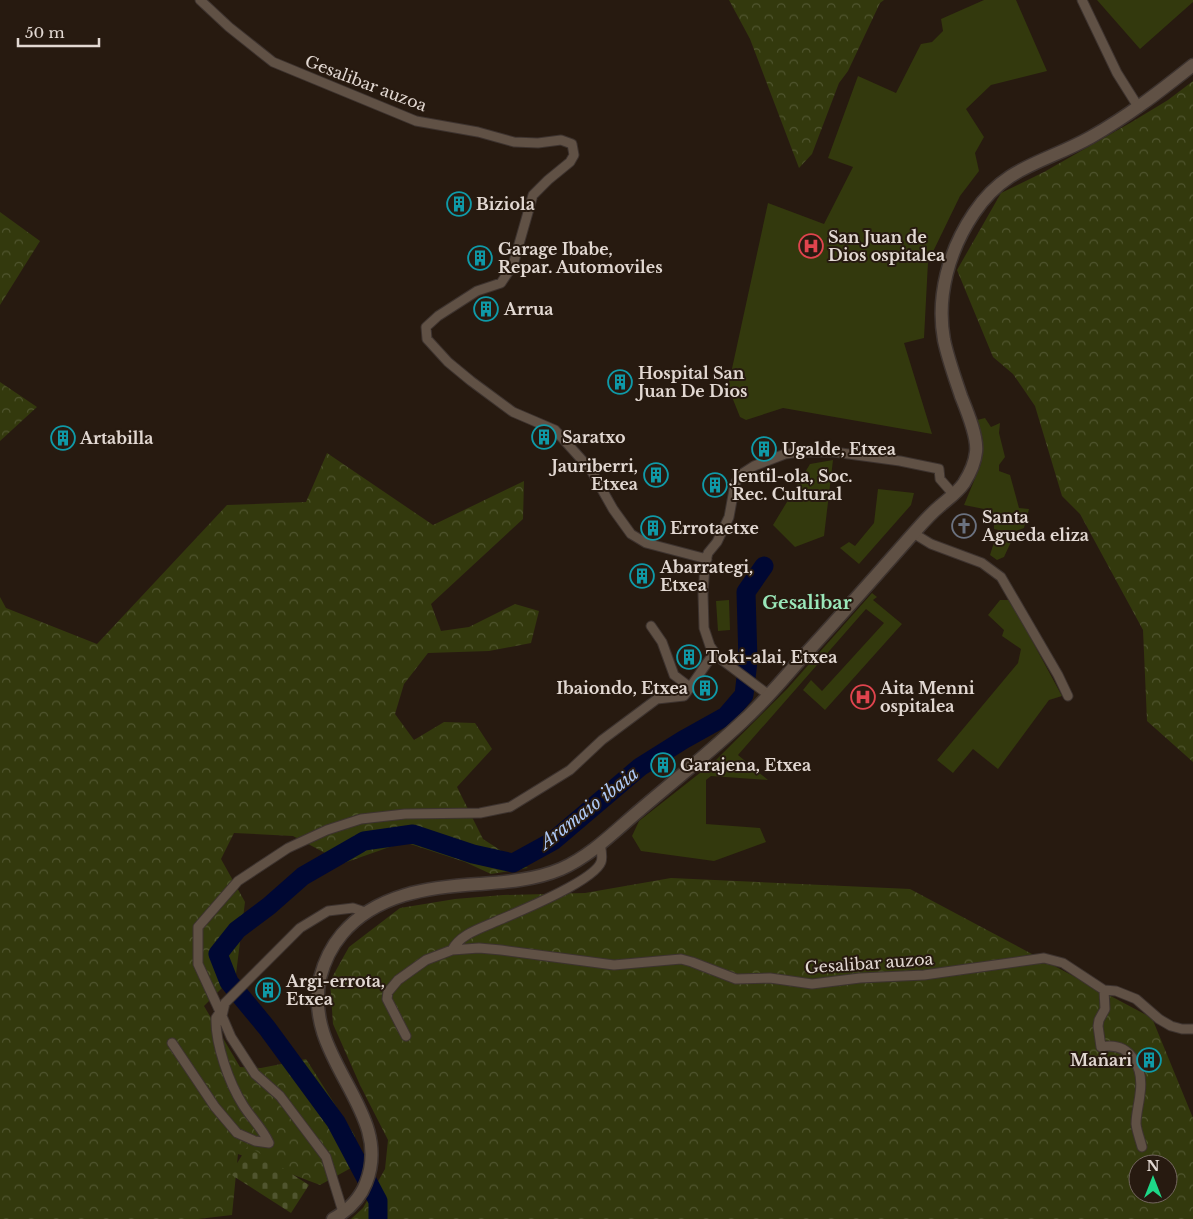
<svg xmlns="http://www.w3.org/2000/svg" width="1193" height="1219" font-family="'Libre Baskerville',serif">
	<defs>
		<pattern id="forest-crowns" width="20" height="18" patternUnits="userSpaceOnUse" patternTransform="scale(1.25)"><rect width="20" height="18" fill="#33390d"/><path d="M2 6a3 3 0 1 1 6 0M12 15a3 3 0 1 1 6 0" fill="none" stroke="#50552f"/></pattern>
		<pattern id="cemetery-stones" width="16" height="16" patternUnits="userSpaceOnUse" patternTransform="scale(1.25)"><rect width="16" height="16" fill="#33390d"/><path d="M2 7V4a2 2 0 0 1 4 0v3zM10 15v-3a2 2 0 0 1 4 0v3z" fill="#50552f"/></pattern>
	</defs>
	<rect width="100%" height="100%" fill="#271a10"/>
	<path fill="url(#forest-crowns)" fill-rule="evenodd" d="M729,0H884L880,3L848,71L839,83L812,154L799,168L750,39Z
		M1193,81V762L1147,721L1143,630L1080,514L1062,496L1035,406L1013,374L993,357L957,270L1001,193L1044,172L1130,123L1168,100Z
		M0,212L40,241L0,305Z
		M0,382L37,407L0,441Z
		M327,453L433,525L524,481L523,519L431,604L441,631L469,627L515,604L539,611L531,643L489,651L428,653L404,684L395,714L414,740L444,722L475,723L492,749L457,787L483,839L528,868L491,874L465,862L404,842L344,863L293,836L234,833L221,859L245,902L236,974L204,1006L240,1067L261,1068L306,1059L355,1136L351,1168L320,1185L238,1154L232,1215L198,1219H0V597L6,608L97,644L227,505L306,502Z
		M671,878L910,889L1152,1018L1193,1118V1219H351L363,1208L385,1169L388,1140L360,1085L333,1024L330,981L349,947L400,908L455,899L503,895L585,893ZM1138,1164H1168V1194H1138Z"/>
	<path fill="url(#cemetery-stones)" d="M248,1146L309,1185L291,1213L230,1174Z"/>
	<path fill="#33390d" d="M984,0H1016L1047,71L991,85L966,109L984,137L975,153L979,171L960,196L928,262L924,338L904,343L932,434L783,408L746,420L740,417L728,387L768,203L824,224L853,167L828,158L858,76L896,93L921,44L932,42L943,31L941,19Z
		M1097,0H1193V2L1140,49Z
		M985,418L991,427L1000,423L999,433L1005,457L999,465V471L1010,475L1019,508L1029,509L1024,528L1016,531L1004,557L997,560L990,555L998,530L994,529V518L984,509L964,505L981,464L983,440L977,420Z
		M833,460L824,536L795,547L773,525L810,464Z
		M878,489L914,493L911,505L859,564L840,548L849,542L855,546L874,523Z
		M872,593L877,597L873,600L902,624L825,710L803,690L811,680L822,691L884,623L866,609L738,755L768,780L711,776L706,780V824L760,828L766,842L714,861L641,851L632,836L639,821L715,761L787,689Z
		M729,600L730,630L718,631L716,601Z
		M1000,600H1010L1062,696L1049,700L998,769L973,749L953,773L937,760L1018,663L1021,649L1002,636L1004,630L988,615Z"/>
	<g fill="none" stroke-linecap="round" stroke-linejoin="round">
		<path stroke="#000833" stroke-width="19" d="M378,1219V1201L336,1122L267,1028L229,982L218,954L237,930L269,906L303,876L364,841L413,834L473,854L513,863L553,841L640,767L683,740L726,716L744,695L748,661L746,592L764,566"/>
		<g stroke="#3d332f" stroke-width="11">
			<path id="street" d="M200,0L229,27L273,62L416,121L478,132L514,142L538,143L561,140L572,144L574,155L570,162L548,180L533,195L513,265L501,283L477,291L438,316L426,327L427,339L448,362L471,381L513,412L555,430L591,470L613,509L631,534L646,543L707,559
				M1082,0L1117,73L1139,108
				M913,533L931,544L982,563L1001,577L1058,675L1068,696
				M651,626L662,642L674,675L691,688
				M769,695L718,657L710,646L704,628L703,594L705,565L708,553L717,542L729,517L735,484L740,475L754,466L785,454L801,452H834L900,461L939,469L940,479L954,495
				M452,950C460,934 482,928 497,921C518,912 594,881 601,862C603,857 601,849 600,843
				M1104,990L1105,1009L1099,1020L1098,1026L1101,1047C1131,1041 1144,1068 1140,1094C1139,1104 1136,1114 1136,1124C1137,1132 1140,1139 1142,1147
				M406,1036L387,999L388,992L398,980L426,960L452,950L479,948L501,950L614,965L681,959L692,962L736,979L770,978L812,984L860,978L924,975L1044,958L1063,963L1104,990L1116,991L1136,999L1159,1019L1171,1026L1182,1029H1193
				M172,1043L215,1107L237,1133L255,1141L269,1143C263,1129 251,1118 243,1105C229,1083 215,1043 216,1018L218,1015L222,1016L198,964V927L238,881L288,848L327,830L361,819L405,814L480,813L510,807L570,770L602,740L657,699L684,696L714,653
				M343,1212L326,1157L280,1096L255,1074L231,1037L222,1016L225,1003L300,928L328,911L353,908L365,912"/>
		</g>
		<g stroke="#3d332f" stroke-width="15">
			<path id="secondary" d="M333,1219C347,1211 360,1199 366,1183C395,1111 302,1059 320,978C324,962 331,947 342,934C376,894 429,887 479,884C506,882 535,880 561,869C591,856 616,830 641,809C675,780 710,752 742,722C763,703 781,682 799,661C837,620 874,578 911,536C920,526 929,515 940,506C948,499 957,493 964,483C969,475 975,462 976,452C978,437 967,411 961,396C955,378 948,359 944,340C936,296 949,250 974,213C1006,165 1045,163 1091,137C1128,116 1159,92 1193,65"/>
		</g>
		<use href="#street" stroke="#605145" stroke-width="9"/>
		<use href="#secondary" stroke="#605145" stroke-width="12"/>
	</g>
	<defs>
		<g id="building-ring" transform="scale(1.25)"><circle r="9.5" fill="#271a10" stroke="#0f9aa8" stroke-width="1.5"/><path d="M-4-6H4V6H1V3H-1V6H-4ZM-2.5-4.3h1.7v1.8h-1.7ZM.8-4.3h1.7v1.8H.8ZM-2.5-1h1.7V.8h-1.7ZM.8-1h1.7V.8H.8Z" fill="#0f9aa8"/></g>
		<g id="hospital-ring" transform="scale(1.25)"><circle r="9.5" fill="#271a10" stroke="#e0444e" stroke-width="1.5"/><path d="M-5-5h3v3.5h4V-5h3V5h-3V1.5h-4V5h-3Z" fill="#e0444e"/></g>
		<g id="church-ring" transform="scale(1.25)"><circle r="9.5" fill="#271a10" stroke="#6b7280" stroke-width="1.5"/><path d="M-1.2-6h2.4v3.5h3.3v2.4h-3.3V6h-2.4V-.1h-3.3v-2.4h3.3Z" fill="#6b7280"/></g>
	</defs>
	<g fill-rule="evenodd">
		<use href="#building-ring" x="459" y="204"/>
		<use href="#hospital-ring" x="811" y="246"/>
		<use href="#building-ring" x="480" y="258"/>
		<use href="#building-ring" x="486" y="309"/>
		<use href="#building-ring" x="620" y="382"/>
		<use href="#building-ring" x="544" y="437"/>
		<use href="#building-ring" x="63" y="438"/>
		<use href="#building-ring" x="764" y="449"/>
		<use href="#building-ring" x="656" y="475"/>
		<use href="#building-ring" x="715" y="485"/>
		<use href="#church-ring" x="964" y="526"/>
		<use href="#building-ring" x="653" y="528"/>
		<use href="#building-ring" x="642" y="576"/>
		<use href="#building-ring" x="689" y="657"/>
		<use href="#building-ring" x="705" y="688"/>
		<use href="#hospital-ring" x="863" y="697"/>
		<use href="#building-ring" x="663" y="765"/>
		<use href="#building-ring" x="268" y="990"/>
		<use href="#building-ring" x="1149" y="1060"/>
	</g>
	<g text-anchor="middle" stroke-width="4" stroke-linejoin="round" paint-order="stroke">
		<g font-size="16" fill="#e2d8d2" stroke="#271a10">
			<text transform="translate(366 83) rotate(21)" y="6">Gesalibar auzoa</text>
			<text transform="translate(869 963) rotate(-4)" y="6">Gesalibar auzoa</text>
		</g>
		<g font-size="16" font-weight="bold" fill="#e2d8d2" stroke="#271a10" text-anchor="start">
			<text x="476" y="210">Biziola</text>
			<text x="828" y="243">San Juan de<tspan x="828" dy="18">Dios ospitalea</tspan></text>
			<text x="498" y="255">Garage Ibabe,<tspan x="498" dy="18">Repar. Automoviles</tspan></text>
			<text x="504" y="315">Arrua</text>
			<text x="638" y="379">Hospital San<tspan x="638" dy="18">Juan De Dios</tspan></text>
			<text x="562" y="443">Saratxo</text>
			<text x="80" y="444">Artabilla</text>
			<text x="782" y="455">Ugalde, Etxea</text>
			<text x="638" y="472" text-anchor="end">Jauriberri,<tspan x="638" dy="18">Etxea</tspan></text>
			<text x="732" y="482">Jentil-ola, Soc.<tspan x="732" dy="18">Rec. Cultural</tspan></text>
			<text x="982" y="523">Santa<tspan x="982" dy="18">Agueda eliza</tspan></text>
			<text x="670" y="534">Errotaetxe</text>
			<text x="660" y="573">Abarrategi,<tspan x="660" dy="18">Etxea</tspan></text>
			<text x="706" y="663">Toki-alai, Etxea</text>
			<text x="688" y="694" text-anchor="end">Ibaiondo, Etxea</text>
			<text x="880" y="694">Aita Menni<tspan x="880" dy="18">ospitalea</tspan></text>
			<text x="680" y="771">Garajena, Etxea</text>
			<text x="286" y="987">Argi-errota,<tspan x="286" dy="18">Etxea</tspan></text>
			<text x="1132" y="1066" text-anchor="end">Mañari</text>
		</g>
		<g font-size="18" font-weight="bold" fill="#9ae7b9" stroke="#271a10">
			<text x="807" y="609">Gesalibar</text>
		</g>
		<g font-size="18" font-style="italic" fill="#aec9f6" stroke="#271a10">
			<text transform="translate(589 808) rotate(-38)" y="6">Aramaio ibaia</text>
		</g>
	</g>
	<g transform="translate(1153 1179)"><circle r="24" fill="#271a10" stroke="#72665e"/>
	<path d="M0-4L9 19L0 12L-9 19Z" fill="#1dd888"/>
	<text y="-8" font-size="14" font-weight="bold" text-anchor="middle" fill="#e2d8d2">N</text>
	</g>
	<path d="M18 38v8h81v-8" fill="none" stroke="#e2d8d2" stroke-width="2.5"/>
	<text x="25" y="38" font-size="15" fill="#e2d8d2" stroke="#271a10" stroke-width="4" paint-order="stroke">50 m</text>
</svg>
